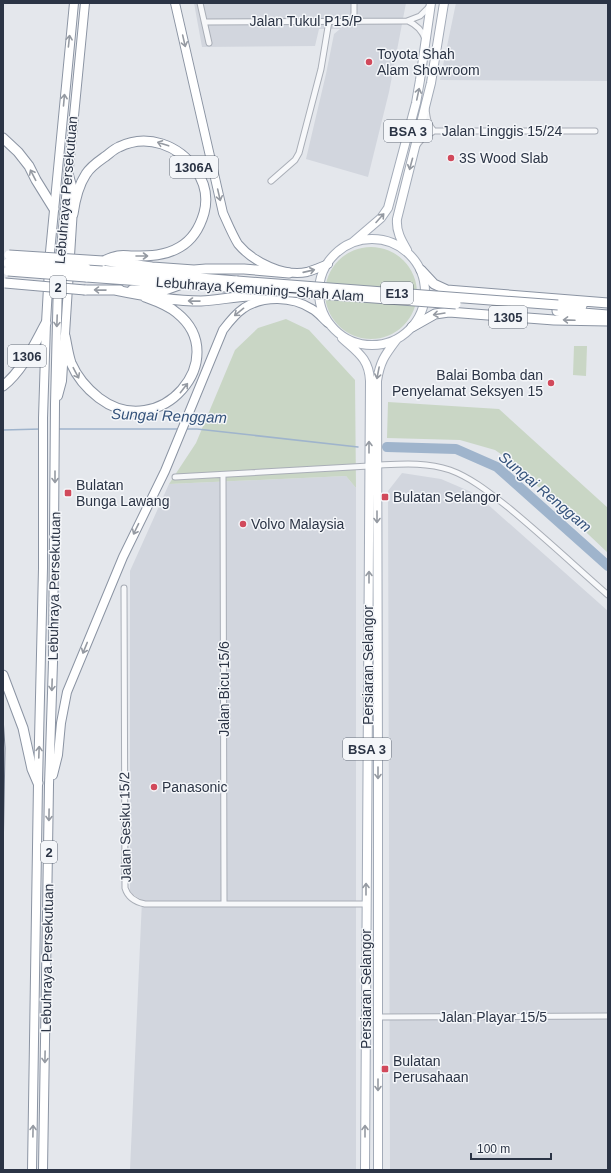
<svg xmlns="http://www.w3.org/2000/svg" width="611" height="1173" font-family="Arial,sans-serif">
	<rect width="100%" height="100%" fill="#e4e7ec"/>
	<path fill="#d2d6de" d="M194,3H406L389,92L368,177L306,159L326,74L334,34L340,29H319L315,46L202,47Z
		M456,3H608V81L440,80Z
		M402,473L441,479L476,494L608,611V1170H390L388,491Z
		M346,476L356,488V1170H130L142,900L130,893V571L169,484Z"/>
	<path fill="#c9d6c5" d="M325 293a46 46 0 1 1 92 0a46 46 0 1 1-92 0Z
		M286,319L309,330L355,380L356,488L346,476L169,484L196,443L235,350L258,328Z
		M574,346H587L586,376L573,375Z
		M388,402L499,409L608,508V553L511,461L495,450L460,440L387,438Z"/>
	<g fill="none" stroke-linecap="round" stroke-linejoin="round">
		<path stroke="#9fb4cc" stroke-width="1.5" d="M57,429H179
			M185,429H197L358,447
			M3,430L41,429"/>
		<path stroke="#9fb4cc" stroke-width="10" d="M387,447L456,449L497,467L608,566"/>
		<g stroke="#a9aeb7" stroke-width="7">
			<path id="minor" d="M200,3L209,43
				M354,3V21
				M408,21C417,25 422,30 425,39
				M205,22L407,21L420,16L429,7
				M426,109C427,118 428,125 434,131
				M417,145L422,139L434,131H595
				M271,181L295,160L299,153L321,69L329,21
				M377,465C402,464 426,462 450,470C472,478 491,494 509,508C543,536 575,566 608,595
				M223,475L224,904
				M175,477L369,466
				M124,588L125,888C128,898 135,902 145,904H366
				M378,1017L608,1016"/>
		</g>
		<g stroke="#a3abb8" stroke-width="10">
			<path id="primary" d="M319 292a53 53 0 1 1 106 0a53 53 0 1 1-106 0Z
				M353,242L381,218L388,208L416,103L420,80L431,3
				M407,250C401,240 396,231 397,219L431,83L444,3
				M342,338C357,352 369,358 370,381L365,1170
				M378,1170V762L377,381C380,361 385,355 397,339"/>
		</g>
		<g stroke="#8b94a3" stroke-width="10">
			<path id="trunk" d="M175,3L223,213C228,224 232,234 238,244C253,262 284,277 307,272C314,270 321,267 328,264
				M58,396L62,381L74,193L69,175
				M53,775L58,755L61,723L67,692L123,557L165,471L223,330C229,322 235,314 244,308C263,296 292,296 312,309C318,312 323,319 328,323
				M32,1170L38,783L43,568V418L46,323L50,252L74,3
				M43,1170L49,785L53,662L55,404L58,280L85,3"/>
		</g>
		<g stroke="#8b94a3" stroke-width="11">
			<path id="motorway" d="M3,138L18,152L29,166L36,180L54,209
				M73,214C75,200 78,186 86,174C91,166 99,161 106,156C110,153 114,149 119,147C147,133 179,145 196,170C205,183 208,198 204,213C200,227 192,240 180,247C165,256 150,256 133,256C128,256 123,255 118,256C113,257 108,259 103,261
				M107,261L152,267L194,270L206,269H244L289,273
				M87,269L237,281
				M421,270L434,284L447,290L608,303
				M86,277L238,288
				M85,290H120
				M115,290C144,296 172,301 201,301C226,300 249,292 275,298
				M132,290H165L179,285
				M558,305L582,306
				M557,311L608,315
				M412,327L435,314L449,312L554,320L608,321
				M65,336C67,345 68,354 71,363C77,377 86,388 99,398C160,444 233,358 177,313C168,305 156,301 145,297
				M3,386C23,370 34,345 46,323
				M3,675L23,728L32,769L38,783"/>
		</g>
		<use href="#minor" stroke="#f7f8fa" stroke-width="5"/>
		<use href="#primary" stroke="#fff" stroke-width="8"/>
		<use href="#trunk" stroke="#fff" stroke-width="8"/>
		<use href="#motorway" stroke="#fff" stroke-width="9"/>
		<path stroke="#7d8696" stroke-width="1" d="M3,717L5,748L3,861"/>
		<g stroke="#8b94a3" stroke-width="11" stroke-linecap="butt">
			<path id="motorway-bridge" d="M9,255L103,261
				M8,263L87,269
				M8,271L86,277
				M237,281L558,305
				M5,283L85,290
				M238,288L456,304"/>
		</g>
		<use href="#motorway-bridge" stroke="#fff" stroke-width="9"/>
	</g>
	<defs><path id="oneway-shaft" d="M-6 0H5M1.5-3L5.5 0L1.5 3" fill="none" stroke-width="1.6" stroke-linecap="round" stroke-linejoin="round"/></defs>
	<g stroke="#959aa2">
		<use href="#oneway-shaft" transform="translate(69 41) rotate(-84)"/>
		<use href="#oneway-shaft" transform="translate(184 41) rotate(77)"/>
		<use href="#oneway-shaft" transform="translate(418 94) rotate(-78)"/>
		<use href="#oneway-shaft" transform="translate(64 100) rotate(-85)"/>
		<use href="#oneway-shaft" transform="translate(163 144) rotate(-162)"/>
		<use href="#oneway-shaft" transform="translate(411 164) rotate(105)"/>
		<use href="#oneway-shaft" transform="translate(33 175) rotate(-117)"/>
		<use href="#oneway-shaft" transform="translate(219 195) rotate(77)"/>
		<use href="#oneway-shaft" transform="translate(380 218) rotate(-48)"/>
		<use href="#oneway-shaft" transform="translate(142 256)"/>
		<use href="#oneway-shaft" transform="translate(309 271) rotate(-13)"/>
		<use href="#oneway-shaft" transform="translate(100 290) rotate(-179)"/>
		<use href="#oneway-shaft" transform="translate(194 301) rotate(-179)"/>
		<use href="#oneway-shaft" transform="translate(239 312) rotate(141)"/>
		<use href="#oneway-shaft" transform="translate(439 314) rotate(171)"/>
		<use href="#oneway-shaft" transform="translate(569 320) rotate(-178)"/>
		<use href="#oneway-shaft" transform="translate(57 321) rotate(92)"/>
		<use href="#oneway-shaft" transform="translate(76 373) rotate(62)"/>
		<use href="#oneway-shaft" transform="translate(378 373) rotate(101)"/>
		<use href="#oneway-shaft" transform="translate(184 388) rotate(-52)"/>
		<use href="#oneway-shaft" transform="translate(369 447) rotate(-90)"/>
		<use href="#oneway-shaft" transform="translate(55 477) rotate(90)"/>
		<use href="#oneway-shaft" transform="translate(377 517) rotate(90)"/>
		<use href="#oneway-shaft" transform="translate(136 529) rotate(116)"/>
		<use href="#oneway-shaft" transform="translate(369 577) rotate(-90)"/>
		<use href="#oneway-shaft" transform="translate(85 648) rotate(112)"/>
		<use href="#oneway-shaft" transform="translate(52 685) rotate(92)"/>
		<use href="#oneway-shaft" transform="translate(39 752) rotate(-88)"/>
		<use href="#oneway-shaft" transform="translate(378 773) rotate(90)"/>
		<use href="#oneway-shaft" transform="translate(49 815) rotate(91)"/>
		<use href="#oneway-shaft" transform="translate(366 889) rotate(-90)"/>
		<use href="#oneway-shaft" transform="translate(45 1057) rotate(91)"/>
		<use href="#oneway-shaft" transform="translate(378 1085) rotate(90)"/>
		<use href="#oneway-shaft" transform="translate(33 1131) rotate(-89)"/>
		<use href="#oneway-shaft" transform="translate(365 1131) rotate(-90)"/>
	</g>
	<g fill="#d1495b" stroke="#f4f6f9" stroke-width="1.5">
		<circle cx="369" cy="62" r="4"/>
		<circle cx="451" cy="158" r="4"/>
		<circle cx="551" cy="383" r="4"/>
		<rect x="64" y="489" width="8" height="8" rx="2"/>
		<rect x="381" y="493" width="8" height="8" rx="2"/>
		<circle cx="243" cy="524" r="4"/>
		<circle cx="154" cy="787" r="4"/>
		<rect x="381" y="1065" width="8" height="8" rx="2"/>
	</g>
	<g text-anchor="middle" stroke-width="3" stroke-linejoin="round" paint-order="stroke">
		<g fill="#f4f6f9" stroke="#676e7b" stroke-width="1">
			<rect x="384" y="120" width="48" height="22" rx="3"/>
			<rect x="170" y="156" width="48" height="22" rx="3"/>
			<rect x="50" y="276" width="16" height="22" rx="3"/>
			<rect x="381" y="282" width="32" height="22" rx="3"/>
			<rect x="489" y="306" width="38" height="22" rx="3"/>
			<rect x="8" y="345" width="38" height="22" rx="3"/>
			<rect x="343" y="738" width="48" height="22" rx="3"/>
			<rect x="41" y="841" width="16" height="22" rx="3"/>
		</g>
		<g font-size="13" font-weight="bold" fill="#2b3445">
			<text x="408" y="136">BSA 3</text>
			<text x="194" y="172">1306A</text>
			<text x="58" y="292">2</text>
			<text x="397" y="298">E13</text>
			<text x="508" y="322">1305</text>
			<text x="27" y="361">1306</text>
			<text x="367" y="754">BSA 3</text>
			<text x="49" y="857">2</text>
		</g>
		<g font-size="14" fill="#2b3445" stroke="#f4f6f9">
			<text x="306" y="26">Jalan Tukul P15/P</text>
			<text x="502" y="136">Jalan Linggis 15/24</text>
			<text transform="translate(66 190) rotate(-85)" y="5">Lebuhraya Persekutuan</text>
			<text transform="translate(260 289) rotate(4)" y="5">Lebuhraya Kemuning–Shah Alam</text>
			<text transform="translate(54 586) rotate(-89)" y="5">Lebuhraya Persekutuan</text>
			<text transform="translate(368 665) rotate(-90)" y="5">Persiaran Selangor</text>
			<text transform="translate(224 689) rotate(-90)" y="5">Jalan Bicu 15/6</text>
			<text transform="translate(125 827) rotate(-91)" y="5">Jalan Sesiku 15/2</text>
			<text transform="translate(47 958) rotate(-89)" y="5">Lebuhraya Persekutuan</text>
			<text transform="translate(366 989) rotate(-90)" y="5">Persiaran Selangor</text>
			<text x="493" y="1022">Jalan Playar 15/5</text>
		</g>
		<g font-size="14" fill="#2b3445" stroke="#f4f6f9" text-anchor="start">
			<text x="377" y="59">Toyota Shah<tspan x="377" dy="16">Alam Showroom</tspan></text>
			<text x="459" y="163">3S Wood Slab</text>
			<text x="543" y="380" text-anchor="end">Balai Bomba dan<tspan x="543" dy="16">Penyelamat Seksyen 15</tspan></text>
			<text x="76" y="490">Bulatan<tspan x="76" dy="16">Bunga Lawang</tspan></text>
			<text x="393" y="502">Bulatan Selangor</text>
			<text x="251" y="529">Volvo Malaysia</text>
			<text x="162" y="792">Panasonic</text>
			<text x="393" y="1066">Bulatan<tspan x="393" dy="16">Perusahaan</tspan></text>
		</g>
		<g font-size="15" font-style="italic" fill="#34527a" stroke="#f4f6f9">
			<text transform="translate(169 416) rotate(2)" y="5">Sungai Renggam</text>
			<text transform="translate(545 492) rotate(40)" y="5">Sungai Renggam</text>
		</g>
	</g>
	<rect width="611" height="1173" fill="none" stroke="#2b3445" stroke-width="8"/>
	<path d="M471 1153v6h80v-6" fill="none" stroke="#2b3445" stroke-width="2"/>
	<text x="477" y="1153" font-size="12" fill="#2b3445" stroke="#f4f6f9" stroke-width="3" paint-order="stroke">100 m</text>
</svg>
